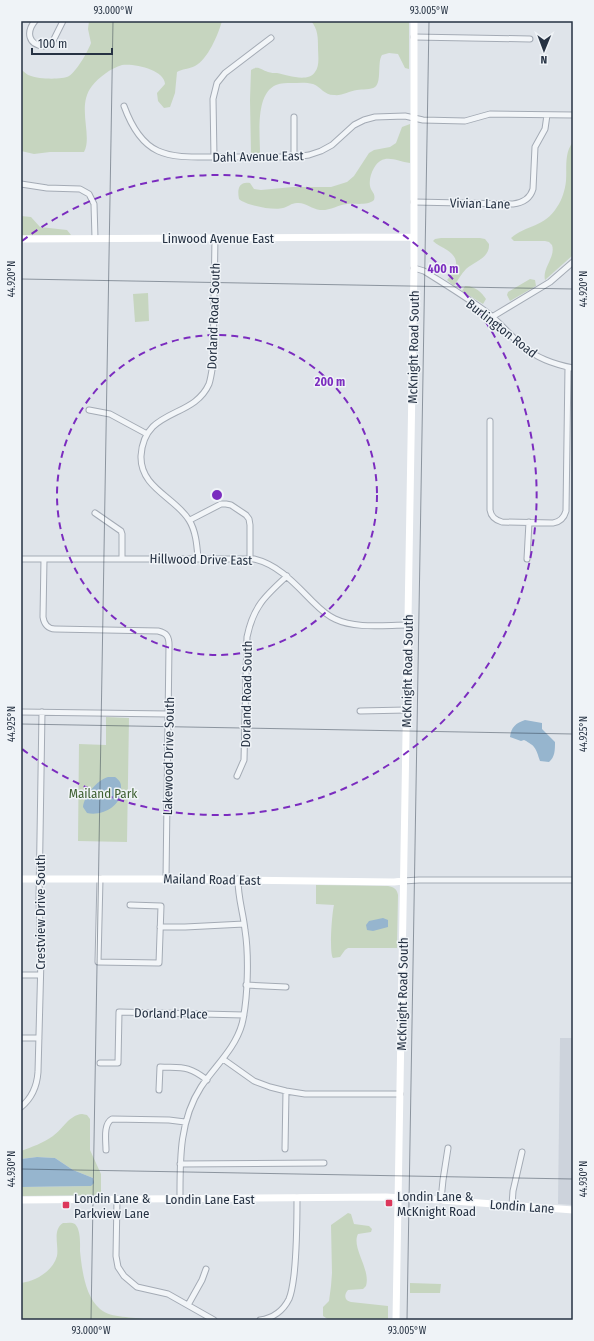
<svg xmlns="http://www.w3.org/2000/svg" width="594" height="1341" font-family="'Fira Sans Condensed',sans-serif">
	<rect width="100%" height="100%" fill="#dfe4ea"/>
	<path fill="#cdd3dc" d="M560,1038H573V1205L558,1204Z"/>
	<path fill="#c6d5bf" d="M89,21H222C218,35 208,59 195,66C189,69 182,69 177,72L175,93L170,107L164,108L158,101L157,93L165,84C165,70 134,63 122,65C111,68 98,78 92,86C76,106 93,136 84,152H50L34,154L21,151V69C24,72 27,75 31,76C38,79 62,80 69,76C77,71 88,51 91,43L88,29Z
		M311,21H409V69L405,68L398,54L389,53L382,55C377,62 382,82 375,87C371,90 362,89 357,90C349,91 342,96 334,95C324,95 321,87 313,84C306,82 298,83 291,83C287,83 281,83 276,85C255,94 260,134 260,153H251L250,100L251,70C258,65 261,70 268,72C271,73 274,73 277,73C287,75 308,83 315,72C320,66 318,55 318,47C318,38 318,29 311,21Z
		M410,124V163C396,161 383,152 374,168C371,173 369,180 370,186C371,192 376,193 374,200C367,206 356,203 347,204C338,205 329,211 320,210C312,209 305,202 297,203C291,203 288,207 283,208C274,211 245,205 239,199C237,189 239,181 250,183L254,189L261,190L293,187H331L347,182L354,176L369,153L374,150L390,147L396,143L402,127Z
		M573,142V255L545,280C542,268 556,257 552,245L549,242L545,241H514L511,238C526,225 545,227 557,207C562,200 565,190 566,181C567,168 564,153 573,142Z
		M21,216L31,217L40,227L67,230L71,235H21Z
		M441,238H480L485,239L489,244C490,258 475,261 466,269C461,274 458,280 454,286L447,280C456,270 462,260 447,250C443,247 437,245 433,241L435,239Z
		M530,279L535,280L536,286L510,301L507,295L508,292Z
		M465,286C473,285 482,292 486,299L483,304L462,291Z
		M148,293L149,321L135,322L133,294Z
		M106,717L129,718L127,842L78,841L79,744L106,745Z
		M316,885L388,886C394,887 397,889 398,895L397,948H348L345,950L340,957L333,958C329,953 332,913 334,905L316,904Z
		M82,1114L87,1115L90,1119V1150L101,1174V1195L21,1196V1187L91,1186L94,1179L93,1178L73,1170L55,1158L37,1157L21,1159V1151C32,1147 43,1143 53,1136C63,1129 69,1115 82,1114Z
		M348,1213L351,1214L354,1224L369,1226L372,1229L371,1232L358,1234C351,1248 371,1269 366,1286L363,1289L348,1290C344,1294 344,1301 351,1302L388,1306V1320H329L323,1316V1307L329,1301L331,1286L332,1273L331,1225Z
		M63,1223C67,1223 72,1222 75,1224C81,1230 80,1244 80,1251C82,1270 85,1296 100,1309C112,1319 132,1316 148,1320H21V1283C36,1281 53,1271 57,1256C59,1245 52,1230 63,1223Z
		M410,1283L441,1284L440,1293H410Z"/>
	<path fill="#96b5ce" d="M525,720L542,723V729L555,742C555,750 555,757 549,762L540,761C536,749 536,746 524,740L521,741L510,737C511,727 516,723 525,720Z
		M108,777H115C119,780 121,782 121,787C124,805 102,817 87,813L83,807C84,796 97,780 108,777Z
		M383,918L388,920V927L373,931L367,930L366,925L369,921Z
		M37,1157L55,1158L73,1170L93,1178L94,1183L91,1186L21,1187V1159Z"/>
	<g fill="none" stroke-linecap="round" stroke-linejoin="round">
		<g stroke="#a4abb5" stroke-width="7">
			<path id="street" d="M35,21C26,32 28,45 44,46L53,41L63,21
				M414,37L530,39
				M124,106C144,161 170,157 221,157C245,157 269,157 294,157L309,155L321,151L332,145L354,125L364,120L375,117L405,116L423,120L465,121L490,114L573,115
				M294,117V157
				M214,157L213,99L217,83L225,73L271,38
				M21,184L47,188L80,189L89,194L94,204L95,238
				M414,202L513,204C522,203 530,199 533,189L535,147L545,129L547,115
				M414,268L424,271C446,285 468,298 489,314C500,323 509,334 520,344C536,358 553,364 573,368
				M492,317L550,282L573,262
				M89,410L110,414L147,434
				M490,421V510C491,517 495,520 502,522L553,523C560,522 564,518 566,511L568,367
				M95,513L121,531L122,534V559
				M190,520L221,504H226L231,505L246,515L249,519L250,525V558
				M198,558C197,546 196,531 189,520C175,497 140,488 141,456C144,407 193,420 209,384C211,378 212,370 213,363L215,238
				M21,559H254C279,565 295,584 313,602C319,608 326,615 335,619C356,629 384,625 408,625
				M44,559L43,617C44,624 48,629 55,629L158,631C167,633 169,637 169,645L166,879
				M527,559L529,522
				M360,711L406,710
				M21,712L168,714
				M237,776L244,760L247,637C253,607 265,596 287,576
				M100,879L98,962L159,963L161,906L130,905
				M403,881L419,880H573
				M160,927H185L244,924
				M21,975H40
				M246,985L286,987
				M21,1038H39
				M223,1059L254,1081L270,1087L286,1091L305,1094H400
				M100,1063H118L119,1012L244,1015
				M159,1090L160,1067C182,1068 188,1065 207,1080
				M21,1107C32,1098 37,1086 38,1072L41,959L39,899L42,712
				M285,1149L286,1091
				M106,1150C106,1141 103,1124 112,1119L169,1120L185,1122
				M180,1164L324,1163
				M117,1199L116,1256L118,1267L124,1276L137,1287L168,1294L214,1320
				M180,1199C180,1160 179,1121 201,1087C215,1066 235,1049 242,1024C248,999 249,955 245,930C243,911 238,899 238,879
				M441,1200L443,1180L448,1148
				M512,1205L513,1191L522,1152
				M188,1305L202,1280L206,1269
				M260,1320C273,1318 283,1311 289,1299C292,1292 293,1283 294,1275C297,1248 297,1225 297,1198"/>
		</g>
		<use href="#street" stroke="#f2f5f8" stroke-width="5"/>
		<path stroke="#fff" stroke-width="7" d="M21,239L414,237
			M21,879H158L394,882L403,881
			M21,1200L386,1197L441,1200L573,1210
			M396,1320L414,268V21"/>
	</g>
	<path fill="none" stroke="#263243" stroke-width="1" stroke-opacity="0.45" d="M21,279L573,289M21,724L573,734M21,1169L573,1179M91,1320L113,21M407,1320L429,21"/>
	<g fill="none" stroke="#7b2cbf" stroke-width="2" stroke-dasharray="7 5">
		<circle cx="217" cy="495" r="160"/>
		<path d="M22 241A320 320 0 1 1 22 749"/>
	</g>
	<g fill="#dc375b" stroke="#eff3f7" stroke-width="1.5">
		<rect x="385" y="1199" width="8" height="8" rx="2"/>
		<rect x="62" y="1201" width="8" height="8" rx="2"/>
	</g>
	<g text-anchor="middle" stroke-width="3" stroke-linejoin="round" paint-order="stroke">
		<g font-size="13" fill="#263243" stroke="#eff3f7">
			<text transform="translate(258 156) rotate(-1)" y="5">Dahl Avenue East</text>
			<text transform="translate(480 203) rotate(1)" y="5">Vivian Lane</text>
			<text x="218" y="243">Linwood Avenue East</text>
			<text transform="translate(213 316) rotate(-88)" y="5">Dorland Road South</text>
			<text transform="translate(502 328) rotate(38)" y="5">Burlington Road</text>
			<text transform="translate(413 347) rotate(-89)" y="5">McKnight Road South</text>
			<text transform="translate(201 559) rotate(1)" y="5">Hillwood Drive East</text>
			<text transform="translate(407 671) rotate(-89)" y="5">McKnight Road South</text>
			<text transform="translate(246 694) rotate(-89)" y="5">Dorland Road South</text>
			<text transform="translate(168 756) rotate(-89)" y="5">Lakewood Drive South</text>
			<text transform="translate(212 879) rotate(1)" y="5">Mailand Road East</text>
			<text transform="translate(40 912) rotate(-90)" y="5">Crestview Drive South</text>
			<text transform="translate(402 994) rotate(-89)" y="5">McKnight Road South</text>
			<text transform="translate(171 1013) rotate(1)" y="5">Dorland Place</text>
			<text x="210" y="1204">Londin Lane East</text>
			<text transform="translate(522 1206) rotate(4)" y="5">Londin Lane</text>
		</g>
		<g font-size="13" fill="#3e6032" stroke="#eff3f7">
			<text x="103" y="798">Mailand Park</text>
		</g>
		<g font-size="13" fill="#263243" stroke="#eff3f7" text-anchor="start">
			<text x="397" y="1201">Londin Lane &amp;<tspan x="397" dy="15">McKnight Road</tspan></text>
			<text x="74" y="1203">Londin Lane &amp;<tspan x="74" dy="15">Parkview Lane</tspan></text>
		</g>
	</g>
	<circle cx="217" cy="495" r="6" fill="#7b2cbf" stroke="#eff3f7" stroke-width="2"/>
	<g font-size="12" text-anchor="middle" font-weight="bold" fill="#7b2cbf" stroke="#eff3f7" stroke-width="3" stroke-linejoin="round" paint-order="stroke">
		<text x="443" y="273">400 m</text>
		<text x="330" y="386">200 m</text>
	</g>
	<rect width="594" height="1341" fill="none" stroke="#eff3f7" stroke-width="44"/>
	<g transform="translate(544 50) rotate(181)" stroke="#eff3f7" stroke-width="3" paint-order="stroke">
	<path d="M0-3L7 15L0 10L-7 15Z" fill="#263243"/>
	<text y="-6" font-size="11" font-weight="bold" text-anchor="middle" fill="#263243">N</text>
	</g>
	<path d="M32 48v6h80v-6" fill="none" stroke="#263243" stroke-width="2"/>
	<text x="38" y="48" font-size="12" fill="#263243" stroke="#eff3f7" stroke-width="3" paint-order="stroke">100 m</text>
	<rect x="22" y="22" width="550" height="1297" fill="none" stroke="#263243" stroke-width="1.5"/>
	<g font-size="10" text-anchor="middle" fill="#263243">
		<text x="113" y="14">93.000°W</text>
		<text x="429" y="14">93.005°W</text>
		<text transform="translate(11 279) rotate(-90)" y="4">44.920°N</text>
		<text transform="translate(583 289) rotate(-90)" y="4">44.920°N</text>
		<text transform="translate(11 724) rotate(-90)" y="4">44.925°N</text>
		<text transform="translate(583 734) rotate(-90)" y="4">44.925°N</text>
		<text transform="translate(11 1169) rotate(-90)" y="4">44.930°N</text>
		<text transform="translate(583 1179) rotate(-90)" y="4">44.930°N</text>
		<text x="91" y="1334">93.000°W</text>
		<text x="407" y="1334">93.005°W</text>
	</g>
</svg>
